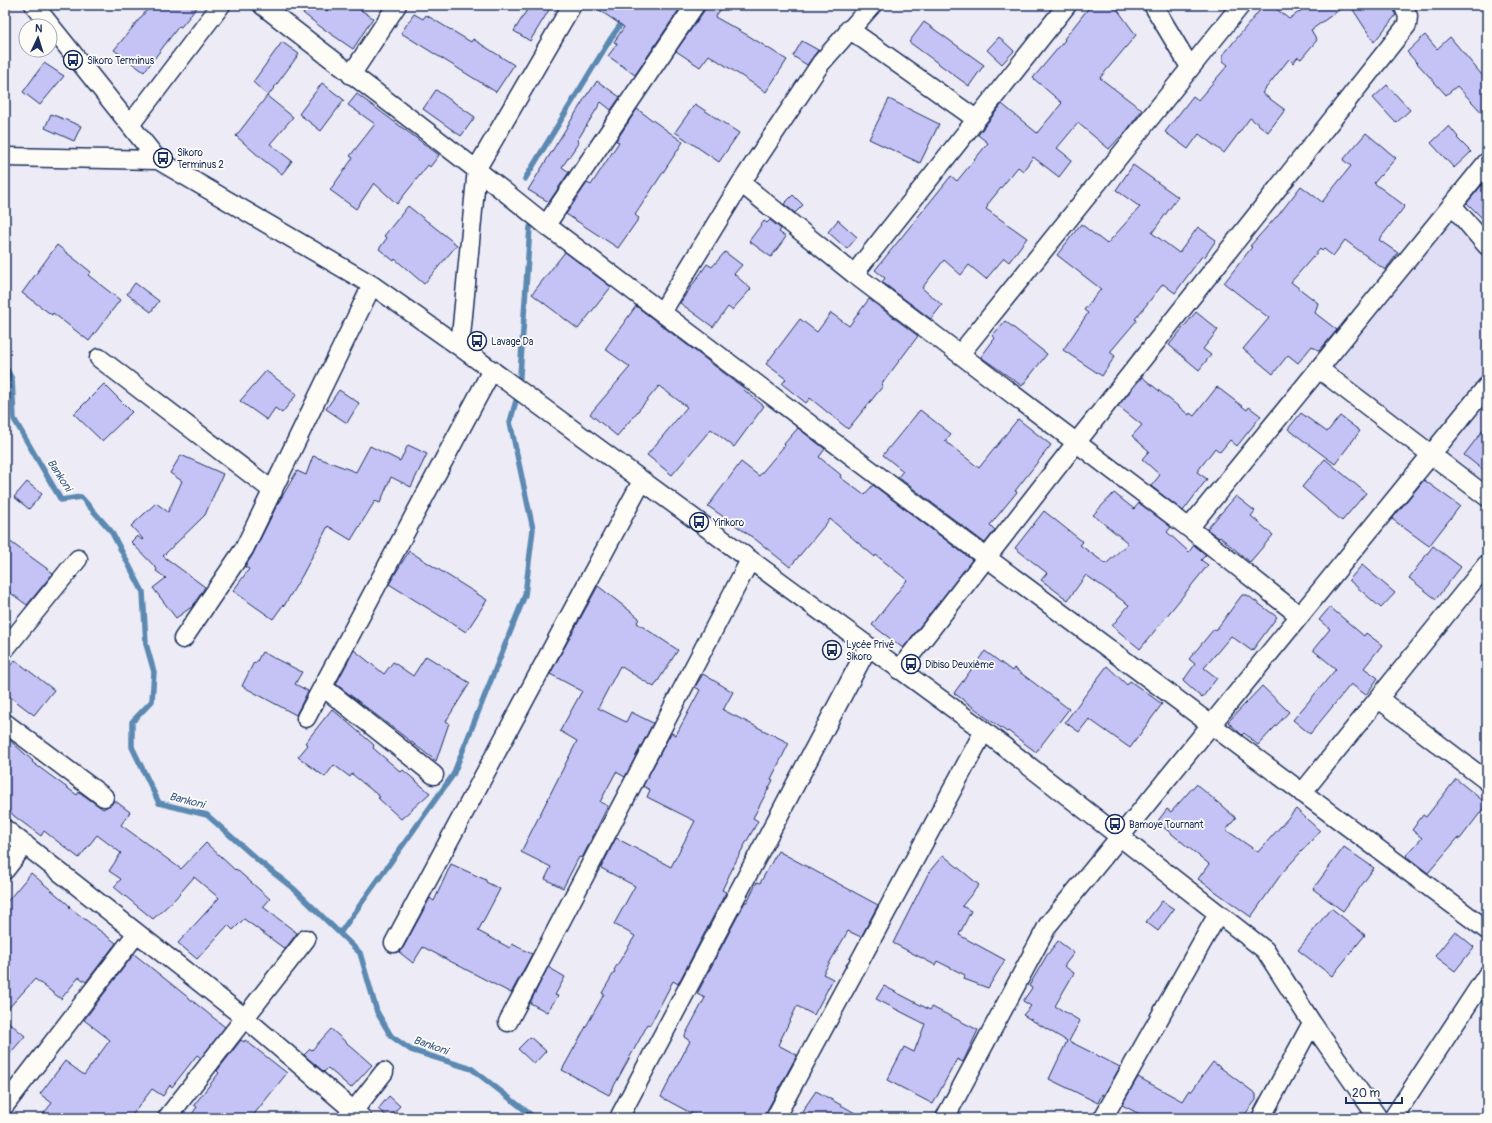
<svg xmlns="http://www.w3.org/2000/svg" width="1492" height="1123" font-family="Pangolin,sans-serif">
	<rect width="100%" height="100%" fill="#ecebf6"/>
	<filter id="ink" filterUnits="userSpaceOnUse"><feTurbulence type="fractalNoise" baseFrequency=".025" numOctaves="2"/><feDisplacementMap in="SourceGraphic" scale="8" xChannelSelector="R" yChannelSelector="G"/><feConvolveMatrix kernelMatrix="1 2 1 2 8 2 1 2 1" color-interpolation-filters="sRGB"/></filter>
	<g filter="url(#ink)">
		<path fill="#e0dff6" d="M1454,215L1487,254V488L1330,368Z"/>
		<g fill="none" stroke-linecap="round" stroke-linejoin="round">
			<path stroke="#5c89b1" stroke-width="5.5" d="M525,179L611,38L625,18
				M5,366L12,379L14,419L61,500L81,497L111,531L143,592L146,644L154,672L152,701L132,722V747L159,803L207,815L260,862L294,889L360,953L377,1012L391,1036L411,1050L472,1069L535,1118
				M340,933L453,775L525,595L533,529L510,422L519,390L530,227"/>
		</g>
		<path fill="#c5c3f5" stroke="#1b2f5e" d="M151,5H199L181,27L179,26L144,72L114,50Z
			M293,5H319L327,11L332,5H353L373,18L353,49L318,25Z
			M530,5H552L530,41L514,31Z
			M592,5H682L635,75L608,56L617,44L614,42L624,27Z
			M705,5H724L715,17L749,36L787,60L766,92L709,55L700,67L676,51L704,11Z
			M1091,5H1114L1136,35L1100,78L1142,110L1121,138L1120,137L1109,149L1078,123L1057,148L1072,160L1059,177L1033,157L1023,171L1018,167L987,205L988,206L986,209L1027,238L1009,262L1004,258L986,279L969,265L961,275L944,260L922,288L942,305L931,319L882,282L885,278L875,270L951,176L957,181L988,143L978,135L1002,104L1037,133L1062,103L1033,78L1065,40L1064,39Z
			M1264,5H1271L1289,19L1309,5H1346L1311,30L1317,40L1301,59L1298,57L1293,63L1289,59L1262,93L1285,110L1268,132L1250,118L1224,153L1199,134L1188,149L1165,132L1193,96L1198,100L1228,65L1223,61V55Z
			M1350,5H1393L1396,15L1374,42Z
			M414,14L423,19L426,15L471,42L473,39L514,65L496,92L401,33Z
			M924,22L984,65L969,86L909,42Z
			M1425,35L1437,49L1450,37L1487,81V118L1457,86L1446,95L1407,52Z
			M999,37L1014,51L1002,64L987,50Z
			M802,41L818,50L807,65L793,56Z
			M282,42L299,54L268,96L253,82Z
			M44,63L64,76L40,105L23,92Z
			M597,81L620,97L611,110L601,102L577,141L579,142L562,167L569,172L549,202L528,190L588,93H589Z
			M322,83L344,100L321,131L299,114Z
			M1387,85L1410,110L1396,123L1373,98Z
			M436,90L475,117L461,136L423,109Z
			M357,94L439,155L430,167L428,165L397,204L374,183L356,209L330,190L353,158L350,156L375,124L348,105Z
			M267,96L293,117L270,144L292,161L282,174L262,159L236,136Z
			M889,99L939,124L920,163L869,139Z
			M695,104L739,133L719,162L675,132Z
			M637,109L683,142L635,215L639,218L618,248L566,214L587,183L591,185L619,142L616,141Z
			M51,114L81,126L74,141L45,128Z
			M1449,126L1458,137L1457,138L1471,152L1454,168L1431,143Z
			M1366,133L1396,158L1374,183L1405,206L1379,240L1398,253L1385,270L1345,240L1333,256L1324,249L1322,251L1320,249L1291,282L1318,303L1315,313L1337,330L1319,351L1312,346L1298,363L1288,355L1273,374L1243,349L1269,318L1224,283L1252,247L1250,246L1276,217H1277L1301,186L1322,202L1351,166L1343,160Z
			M1133,165L1178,197L1152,233L1179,253L1198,227L1216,240L1204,258L1202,256L1175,293L1163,284L1135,319L1137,320L1110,352L1115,356L1102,376L1063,350L1088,313L1084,310L1101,289L1057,255L1081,224L1107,244L1140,207L1116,190Z
			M1487,179V223L1467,203Z
			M793,195L803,205L795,213L784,204Z
			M408,206L457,245L424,284L395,259L394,261L379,249L387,238L384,236Z
			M770,220L781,229L779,232L786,237L771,257L749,241L764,221L767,223Z
			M838,220L857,237L847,249L828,232Z
			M57,245L91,272L88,275L120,300L89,341L53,313L52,315L22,293Z
			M565,252L611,287L578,329L532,294Z
			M725,252L742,265L734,274L751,289L732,310L728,307L713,327L680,303L707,264L712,267Z
			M135,283L159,301L151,312L127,294Z
			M869,299L918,336L881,385L883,386L848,429L810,398L806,403L782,384L786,379L766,364L800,319L817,332L831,313L849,326Z
			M636,306L745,389L744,390L764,406L734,447L711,429L672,475L647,455L687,407L659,386L617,436L590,414L630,367L605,349Z
			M1196,312L1218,330L1203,349L1211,355L1199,370L1169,345Z
			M1005,321L1047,354L1022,386L981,357L995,338L992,336Z
			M266,371L297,394L282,413L275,408L267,420L240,401Z
			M1142,377L1189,415L1190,413L1194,416L1217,387L1247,410L1249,407L1261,416L1237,446L1230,440L1220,452L1215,448L1197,472L1207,479L1183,511L1151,486L1160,475L1142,459L1149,451L1132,436L1142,425L1118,406Z
			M104,384L132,412L102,441L74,414Z
			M339,390L359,403L347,423L326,409Z
			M920,410L951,434L945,441L979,468L1018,419L1051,445L1015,491L1017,492L990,525L995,530L985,543L898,477L903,471L883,455Z
			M1301,413L1327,432L1340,416L1360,431L1335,464L1288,429Z
			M1487,425V473L1464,455Z
			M798,428L825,449L819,457L841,475L840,477L864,495L873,485L972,560L903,648L872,625L907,580L876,555L875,557L830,519L790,567L755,539L708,506L741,462L759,476L785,445L784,444Z
			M408,445L427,454L411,487L391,477L380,503L375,501L351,540L328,526L303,574L284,606L283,605L273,619L233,591L249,569L245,567L253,554L276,507L297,471L306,475L313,456L356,472L370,446L400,461Z
			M181,455L223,474L205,515L163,556L205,587L193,606L176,618L153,588L166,578L156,571L157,569L131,542L137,536L142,540L143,539L131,526L156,503L168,512L182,481L170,473Z
			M1325,459L1366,493L1342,521L1302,487Z
			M1424,480L1460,506L1429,546L1392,519Z
			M27,482L42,494L29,509L14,497Z
			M1114,493L1134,509L1139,503L1171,527L1167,532L1189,552L1194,545L1206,555L1201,560L1208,565L1140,649L1112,626L1129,605L1086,575L1068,600L1041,580L1047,573L1015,548L1044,511L1083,542L1080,545L1106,564L1128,543L1093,515Z
			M1236,496L1255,511L1251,516L1273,535L1250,562L1220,537L1219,538L1207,529Z
			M5,538L53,573L27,605L5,589Z
			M1433,546L1461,567L1436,599L1409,578Z
			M409,551L487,600L466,632L389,584Z
			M1362,565L1395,593L1381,608L1349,580Z
			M598,586L639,618L637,623L678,650L654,687L620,666L598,708L626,722L631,712L653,723L625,777L616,772L600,802L608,806L582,858L579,857L563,888L545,879L551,867L521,852L577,741L560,731L582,691L550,674Z
			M1242,595H1247L1277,617L1252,651L1231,636L1204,668L1217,678L1202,698L1183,681L1195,664L1189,659L1214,629L1216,630Z
			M1330,607L1364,636L1366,633L1382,645L1364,668L1378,678L1366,695L1351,684L1310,734L1293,720L1336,669L1313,650L1330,629L1319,620Z
			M354,650L384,674L393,662L413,676L426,656L470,683L446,721L449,723L436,761L336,684Z
			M985,651L1012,671L1014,668L1069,709L1036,752L1008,731L1007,732L981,714V713L954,693Z
			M262,652L302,672L295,684L308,691L296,715L242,686L254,662L256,663Z
			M15,660L54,690L34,715L5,693V672Z
			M1107,666L1127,685L1130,681L1162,704L1130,748L1089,719L1079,732L1065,722Z
			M703,674L733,692L723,710L789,743L771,779L773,780L753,818L758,821L738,857L722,890L726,892L678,984L673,981L650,1025L648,1024L609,1095L562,1070L604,994L602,993L615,971L614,970L635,936L614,924L635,886L601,868L616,838L671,867L672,865L695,821L647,797L650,790L643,786L671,733L676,735L700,690L695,687Z
			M1262,686L1289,712L1258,745L1244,733L1242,735L1228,722Z
			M332,709L374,745L373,748L401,772L403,770L430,793L401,819L378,798L380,797L352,774L350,777L334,765L325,777L298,757L308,745L305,743Z
			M5,736L33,761L32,762L77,795L79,792L103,809L112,804L114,800L130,812L121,825L181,869L206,843L235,870L236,869L270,899L263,907L297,933L285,949L244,919L233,930L228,925L197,959L178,943L219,898L194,877L174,900L153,919L114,887L121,879L109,871L121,853L97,835L79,858L44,831L41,836L14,816L5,806Z
			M1456,779L1487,804L1460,839L1458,838L1428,873L1406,856L1422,838L1412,830L1423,815L1426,817Z
			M1196,784L1236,818L1226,830L1258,852L1296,809L1320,831L1282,873L1251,917L1198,879L1209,864L1157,822L1167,809L1171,812Z
			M1344,847L1374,868L1343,911L1313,889Z
			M778,851L878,905L861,937L848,931L823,974L833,979L814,1015L797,1006L778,1045L797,1055L763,1118H700L661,1097L690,1041L684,1037L705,998L697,994L745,902H747L757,882L760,883Z
			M943,855L979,885L962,906L971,911L959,935L1005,960L988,988L964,979L965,975L937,961L935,965L893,943L929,872Z
			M451,864L486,880V882L500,889L478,931L510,948L512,944L532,954L511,993L423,947L413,963L399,952L403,948L430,898L434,901Z
			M31,873L70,906L69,907L116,943L86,982L79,977L61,999L35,979L5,1012V904Z
			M1162,901L1174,909L1158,931L1146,922Z
			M1331,908L1365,935L1332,976L1298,950Z
			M1455,931L1474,947L1455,971L1435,956Z
			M1058,941L1074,953L1064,966L1074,973L1055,1006L1080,1021L1069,1041L1120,1067L1104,1095L1102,1094L1098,1103L1049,1079L1067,1041L1023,1015L1031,1006L1023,1001L1032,988L1029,986L1047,955Z
			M134,954L225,1027L201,1058L197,1055L172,1087L170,1085L163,1096L152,1089L130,1118H40L52,1103L40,1094L65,1061L84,1075L110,1040L84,1020Z
			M548,967L565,977L555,995L558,996L547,1012L530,1003Z
			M884,986L930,1010L932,1007L978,1030L963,1062L957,1059L933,1104L887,1080L904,1047L914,1052L925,1024L876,999Z
			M5,1019L25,1036L5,1059Z
			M331,1029L372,1065L351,1088L328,1068L324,1072L304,1055L310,1049L312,1050Z
			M530,1037L546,1051L534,1064L518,1049Z
			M241,1040L244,1042L245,1040L287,1073L251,1118H189L197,1107L194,1105L219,1073L217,1071Z
			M1213,1062L1256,1094V1100L1242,1118H1147L1122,1105L1138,1077L1182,1101L1189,1090L1191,1092Z
			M816,1091L864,1118H800L806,1107H805Z
			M389,1096L400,1106L389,1118L378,1109Z"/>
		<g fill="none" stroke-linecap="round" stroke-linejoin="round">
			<g stroke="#1b2f5e" stroke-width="21">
				<path id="minor" d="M34,5L158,160L372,285L460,347L984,731L1265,950L1312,1023L1378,1118
					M262,5C356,79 453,149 546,225L987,558L1487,930
					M1153,5L1190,67
					M849,29L976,119
					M351,75L397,5
					M130,125L221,5
					M5,157L158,160
					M741,183L854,274L1189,528L1300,616
					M1452,205L1487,246
					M546,225L695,5
					M854,274L1067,5
					M662,312L741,183L821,63L872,5
					M460,347L477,168L572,5
					M960,354L1241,5
					M99,358L273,491
					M1319,369L1487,497
					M1189,528L1487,162
					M183,639L244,549L372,285
					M5,649L78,559
					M899,670L1076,443L1407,25L1408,16L1403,5
					M323,687L434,775
					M1379,699L1487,781
					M306,718L492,370
					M5,723L104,797
					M1302,793L1487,564
					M5,829L245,1018L362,1118
					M5,870L25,844
					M394,943L642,481
					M508,1022L750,560
					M5,1105L137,933
					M620,1116L868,647
					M167,1118L306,939
					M348,1118L384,1072
					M775,1118L984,731
					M945,1118L1048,925L1487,386
					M1103,1118L1218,914
					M1261,1118L1312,1023
					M1393,1118L1487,975"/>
			</g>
			<use href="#minor" stroke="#fdfcf7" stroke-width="18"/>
		</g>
	</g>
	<defs>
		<g id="bus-ring" transform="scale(1)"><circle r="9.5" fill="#fdfcf7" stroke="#1b2f5e" stroke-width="1.5"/><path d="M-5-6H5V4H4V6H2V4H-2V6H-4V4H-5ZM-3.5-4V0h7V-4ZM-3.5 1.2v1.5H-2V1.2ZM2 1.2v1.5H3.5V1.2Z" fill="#1b2f5e"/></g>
	</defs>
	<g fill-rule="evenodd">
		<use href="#bus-ring" x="73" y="60"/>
		<use href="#bus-ring" x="163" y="158"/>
		<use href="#bus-ring" x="477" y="341"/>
		<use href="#bus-ring" x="699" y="522"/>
		<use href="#bus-ring" x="832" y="650"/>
		<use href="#bus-ring" x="911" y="664"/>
		<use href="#bus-ring" x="1115" y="824"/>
	</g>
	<g text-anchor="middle" stroke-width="3.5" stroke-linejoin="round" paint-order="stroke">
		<g font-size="10" fill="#1b2f5e" stroke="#fdfcf7" text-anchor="start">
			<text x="87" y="64">Sikoro Terminus</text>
			<text x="177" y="156">Sikoro<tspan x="177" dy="12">Terminus 2</tspan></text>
			<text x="491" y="345">Lavage Da</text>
			<text x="713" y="526">Yirikoro</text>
			<text x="846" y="648">Lycée Privé<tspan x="846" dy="12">Sikoro</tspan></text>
			<text x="925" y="668">Dibiso Deuxième</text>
			<text x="1129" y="828">Bamoye Tournant</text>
		</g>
		<g font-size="11" font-style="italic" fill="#3c5c87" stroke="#fdfcf7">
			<text transform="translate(60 475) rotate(57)" y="4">Bankoni</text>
			<text transform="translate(187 800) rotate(14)" y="4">Bankoni</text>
			<text transform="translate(431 1045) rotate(20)" y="4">Bankoni</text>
		</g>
	</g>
	<rect width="1492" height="1123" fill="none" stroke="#fdfcf7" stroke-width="20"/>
	<rect x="10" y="10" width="1472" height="1103" fill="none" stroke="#1b2f5e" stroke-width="1.5" filter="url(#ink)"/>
	<g transform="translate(38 38) rotate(4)"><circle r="19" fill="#fdfcf7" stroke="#a3aaba"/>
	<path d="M0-3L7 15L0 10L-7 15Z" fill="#1b2f5e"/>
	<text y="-6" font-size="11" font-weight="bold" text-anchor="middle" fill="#1b2f5e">N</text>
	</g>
	<path d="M1346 1097v6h56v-6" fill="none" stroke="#1b2f5e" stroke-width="2"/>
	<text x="1352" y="1097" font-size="12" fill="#1b2f5e" stroke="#fdfcf7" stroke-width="3" paint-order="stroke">20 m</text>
</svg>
